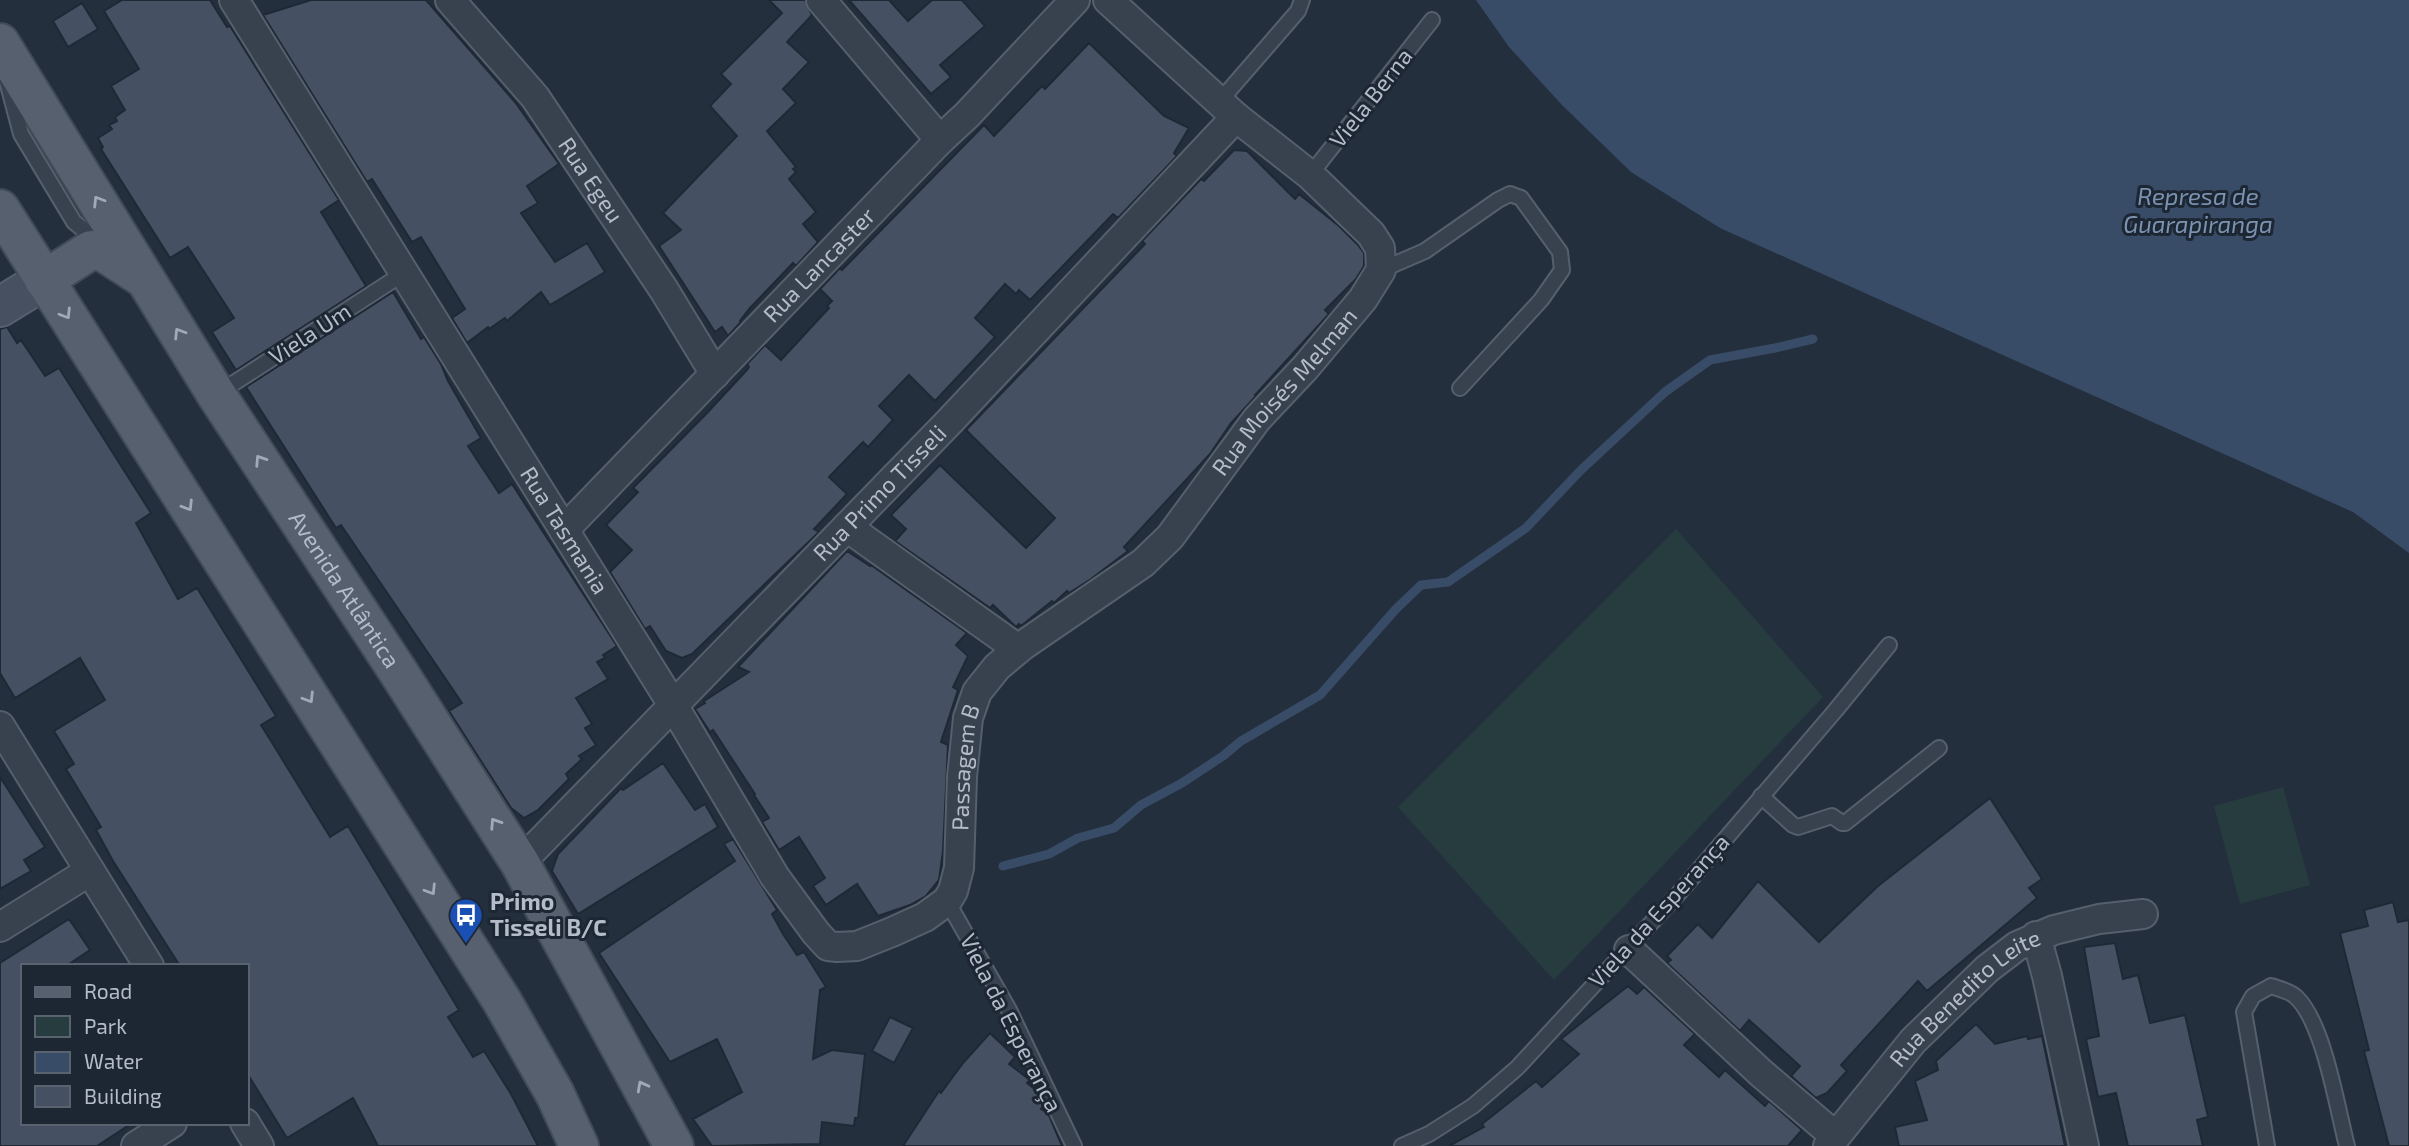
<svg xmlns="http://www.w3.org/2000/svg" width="2409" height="1146" font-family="'Exo 2',sans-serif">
	<rect width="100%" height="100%" fill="#242f3e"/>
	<path fill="#263c3f" d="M1676,529L1823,697L1554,980L1398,807Z
		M2283,787L2310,885L2240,904L2214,806Z"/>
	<path fill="#394c67" d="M1476,0H2409V553L2353,512L1720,228L1631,172L1562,105L1509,47Z"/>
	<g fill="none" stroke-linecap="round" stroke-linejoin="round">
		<path stroke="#394c67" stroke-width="9" d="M1003,866L1049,854L1078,838L1114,828L1141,805L1182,783L1223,756L1241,741L1320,695L1396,609L1421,585L1448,582L1526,528L1581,470L1665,392L1710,360L1775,348L1813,339"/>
	</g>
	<path fill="#455162" stroke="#1f2835" stroke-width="2" d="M122,0H210L227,27L230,26L339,200L321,212L366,286L236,370L212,332L234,318L188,247L170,258L101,149L103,147L98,138L112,129L109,125L117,121L115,117L125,110L111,86L139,69L104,11Z
		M311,0H426L515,102L559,164L527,186L538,203L521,213L555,262L587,243L605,272L550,305L541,292L507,321L505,318L489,329L488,327L467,343L452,318L465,309L421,237L412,242L372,179L367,182L263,15Z
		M769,0H805L812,15L787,42L809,62L783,89L796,103L767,131L796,167L793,169L796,172L789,179L816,212L803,224L818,242L796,266L793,263L750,308L740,321L741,322L728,336L722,327L715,332L659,246L681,230L663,213L737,136L710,106L731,84L721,74L782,13Z
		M849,0H889L908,21L932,0H962L985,26L940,65L951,77L931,94Z
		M82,3L98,29L68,47L53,21Z
		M1089,43L1164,116L1189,128L1174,153L1177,156L1118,218L1113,214L1030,300L1019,290L1016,294L1005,284L975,318L995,337L935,401L909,375L879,406L893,420L868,447L863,442L829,477L847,494L814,529L819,532L692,654L682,658L666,651L650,626L645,629L610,572L632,550L606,525L638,492L633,488L707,413L747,370L749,367L747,364L765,345L781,360L829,308L827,306L832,301L820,289L840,268L842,270L984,125L994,136L1042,86L1045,89Z
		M1234,150L1247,151L1295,199L1299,194L1339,226L1358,245L1364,253V266L1356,279L1325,310L1329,314L1255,395L1256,396L1231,423L1210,454L1124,547L1128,551L1091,579L1069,593L1067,591L1054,603L1052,601L1021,626L1019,624L1016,627L993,605L990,608L895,541L906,529L891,515L940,465L1026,548L1055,518L966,430L1145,244L1142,241L1201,179L1204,181Z
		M393,292L421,339L424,337L441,364L448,381L481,438L468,446L499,493L512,484L617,646L603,655L605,658L597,662L608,679L576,698L592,724L585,728L596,745L579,756L582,759L566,774L569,779L538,810L524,818L511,808L449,711L462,703L341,525L336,528L246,387Z
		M7,327L17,343L21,340L45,376L59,368L151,513L136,523L178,599L197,588L276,716L261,725L271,741L330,837L348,826L459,1010L448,1017L473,1057L484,1051L511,1094L538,1146H378L353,1098L287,1138L247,1073V966H180L113,861L96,830L101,827L66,769L74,764L54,731L105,700L80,658L15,698L0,673V329Z
		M847,551L870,566L871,565L967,633L956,645L968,656L953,687L958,690L941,742L948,745L943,851L939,880L926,896L910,905L878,916L857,884L826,905L813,886L825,878L799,837L779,850L762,822L769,818L754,795L755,794L713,730L710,732L695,709L705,703L704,701L749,672L738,667Z
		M663,763L695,810L705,804L718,827L578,914L552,871L558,854L621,788L623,790Z
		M0,777L45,847L24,860L31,871L0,889Z
		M1990,798L2042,879L2029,888L2037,898L1927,991L1918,981L1841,1065L1847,1071L1827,1093L1816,1098L1791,1076L1800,1066L1749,1020L1740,1031L1667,963L1671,960L1667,956L1698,924L1712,938L1758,881L1819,942L1878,886Z
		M733,839L777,910L772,914L783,934L797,955L804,952L826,987L820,990L813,1059L832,1050L865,1054L858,1118H855L854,1126L822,1122L820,1144L712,1146L693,1119L742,1092L717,1039L670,1062L599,953L735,861L724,844Z
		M2393,902L2398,922L2409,920V1146H2389L2364,1051L2369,1050L2340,933L2368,926L2364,910Z
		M69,919L90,950L66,966H23V1123H132L97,1146H0V963Z
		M2115,943L2123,979L2138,975L2150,1023L2185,1015L2208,1117L2197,1120L2203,1146H2128L2116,1093L2098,1097L2086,1039L2099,1036L2084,947Z
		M1628,986L1637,994L1644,987L1695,1034L1684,1045L1719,1077L1725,1070L1765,1106L1769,1101L1802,1130L1788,1146H1449L1484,1127L1482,1124L1536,1081L1542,1087L1579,1054L1561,1039Z
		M890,1017L913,1028L894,1063L872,1051Z
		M1976,1024L1995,1044L2027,1036L2028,1039L2042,1036L2065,1146H1899L1895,1127L1927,1120L1915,1081L1938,1070L1936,1061Z
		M990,1033L1015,1057L1009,1064L1030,1080L1027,1083L1037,1091L1044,1105L1041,1109L1048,1113L1062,1146H903L939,1091L941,1093L963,1063Z"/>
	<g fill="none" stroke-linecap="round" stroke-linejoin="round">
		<g stroke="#565f6c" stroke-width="18">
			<path id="lane" d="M7,81L21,134L74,222L101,244
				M1219,102L1298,11L1302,0
				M1310,175L1432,20
				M1381,270L1425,251L1498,200L1510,194L1521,198L1560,252L1562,270L1541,300L1460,388
				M217,394L404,273
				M1761,796L1793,825L1798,827L1832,816L1842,823H1845L1939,748
				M947,901L1009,1010L1074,1146
				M1402,1146L1429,1134L1473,1106L1517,1068L1679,893L1835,711L1889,645
				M2267,1146L2244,1012L2253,996L2271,986C2279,989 2290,991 2296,997C2324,1023 2337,1108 2347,1146"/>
		</g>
		<g stroke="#565f6c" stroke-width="32">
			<g id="street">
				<path id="s1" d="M234,0L673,705L775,877L816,933L828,946L837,947L857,946L892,932L925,917L947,901L953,891L959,868L962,777L968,718L977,692L997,667L1022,646L1143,563L1170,537L1257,419L1305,368L1363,299L1381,270L1380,248L1371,234L1310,175L1236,117L1108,0"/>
				<path id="s2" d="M450,0L535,97L664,290L715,374"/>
				<path d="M821,0L940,140"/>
				<path d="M847,527L1018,649"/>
				<path id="s3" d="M564,530L940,140L967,115L1075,0"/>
				<path d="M0,726L149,966"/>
				<path id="s4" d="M520,863L949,422L1236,117"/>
				<path d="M0,927L90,871"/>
				<path d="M2036,936L2047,976L2084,1146"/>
				<path d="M1629,950L1761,1073L1835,1136"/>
				<path d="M245,1123L259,1146"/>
				<path d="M136,1146L172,1123"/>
				<path id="s5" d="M1828,1146L1913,1041L1987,969L2017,946L2054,930L2099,919L2143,914"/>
			</g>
		</g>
		<g stroke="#565f6c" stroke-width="42">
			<path id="secondary" d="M0,307L44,280"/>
		</g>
		<g stroke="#414a57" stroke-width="42">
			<g id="primary">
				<path id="s6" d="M0,43L216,394L399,673L520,863L674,1146"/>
				<path d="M0,209L502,1001L555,1094L579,1146"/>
				<path d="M44,280L91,250L102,251L142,277"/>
			</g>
		</g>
		<use href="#lane" stroke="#38414e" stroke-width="14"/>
		<use href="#street" stroke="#38414e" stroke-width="28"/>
		<use href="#secondary" stroke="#465061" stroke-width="38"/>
		<use href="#primary" stroke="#56606e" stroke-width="38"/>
	</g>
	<defs><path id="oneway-chevron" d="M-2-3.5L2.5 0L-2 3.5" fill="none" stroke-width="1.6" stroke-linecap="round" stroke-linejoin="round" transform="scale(1.75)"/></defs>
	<g stroke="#a1aab7">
		<use href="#oneway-chevron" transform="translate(98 201) rotate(-122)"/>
		<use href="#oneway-chevron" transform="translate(66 314) rotate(58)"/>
		<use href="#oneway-chevron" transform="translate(179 333) rotate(-122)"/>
		<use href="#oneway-chevron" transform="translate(260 460) rotate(-123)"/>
		<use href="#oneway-chevron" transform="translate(188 506) rotate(58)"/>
		<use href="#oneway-chevron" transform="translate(309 698) rotate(58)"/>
		<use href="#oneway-chevron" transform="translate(495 823) rotate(-123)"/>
		<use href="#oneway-chevron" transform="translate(431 890) rotate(58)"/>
		<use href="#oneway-chevron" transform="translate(642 1086) rotate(-118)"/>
	</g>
	<defs>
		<g id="bus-pin" transform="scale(1.75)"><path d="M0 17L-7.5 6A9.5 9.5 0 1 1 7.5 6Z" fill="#1a4fb4" stroke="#1d2633"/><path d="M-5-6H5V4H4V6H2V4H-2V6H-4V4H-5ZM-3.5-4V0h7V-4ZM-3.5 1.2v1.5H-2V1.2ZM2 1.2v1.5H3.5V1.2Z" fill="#fff"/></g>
	</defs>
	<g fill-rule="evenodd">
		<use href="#bus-pin" x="466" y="915"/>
	</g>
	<g text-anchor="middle" stroke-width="6" stroke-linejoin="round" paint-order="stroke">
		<g font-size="23" fill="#b4bcc9" stroke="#1d2633">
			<text transform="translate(1371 98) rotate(-52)" y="8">Viela Berna</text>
			<text dy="8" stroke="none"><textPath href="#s2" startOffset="229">Rua Egeu</textPath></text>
			<text dy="8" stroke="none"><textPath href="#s3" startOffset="368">Rua Lancaster</textPath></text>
			<text transform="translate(310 334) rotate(-33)" y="8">Viela Um</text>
			<text dy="8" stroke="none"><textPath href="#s1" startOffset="1895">Rua Moisés Melman</textPath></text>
			<text dy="8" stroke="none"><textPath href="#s4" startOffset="516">Rua Primo Tisseli</textPath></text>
			<text dy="8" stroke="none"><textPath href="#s1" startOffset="625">Rua Tasmania</textPath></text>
			<text dy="8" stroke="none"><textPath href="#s6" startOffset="646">Avenida Atlântica</textPath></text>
			<text dy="8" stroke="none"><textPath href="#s1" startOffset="1384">Passagem B</textPath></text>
			<text transform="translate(1659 911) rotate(-48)" y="8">Viela da Esperança</text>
			<text dy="8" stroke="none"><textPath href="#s5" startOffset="203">Rua Benedito Leite</textPath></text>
			<text transform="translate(1011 1023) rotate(63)" y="8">Viela da Esperança</text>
		</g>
		<g font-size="23" font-weight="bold" fill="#b4bcc9" stroke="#1d2633" text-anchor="start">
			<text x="490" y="910">Primo<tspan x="490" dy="26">Tisseli B/C</tspan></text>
		</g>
		<g font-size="24" font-style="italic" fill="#7c92b1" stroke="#1d2633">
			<text x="2198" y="205">Represa de<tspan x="2198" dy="28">Guarapiranga</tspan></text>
		</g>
	</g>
	<rect x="21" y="964" width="228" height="161" fill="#1d2633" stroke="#59626f" stroke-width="2"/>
	<rect x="35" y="987" width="35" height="10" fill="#56606e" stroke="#59626f" stroke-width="2"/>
	<text x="84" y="999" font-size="21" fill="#b4bcc9">Road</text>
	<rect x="35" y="1016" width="35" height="21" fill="#263c3f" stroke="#59626f" stroke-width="2"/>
	<text x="84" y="1034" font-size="21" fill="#b4bcc9">Park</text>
	<rect x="35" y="1052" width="35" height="21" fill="#394c67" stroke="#59626f" stroke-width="2"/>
	<text x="84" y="1069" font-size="21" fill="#b4bcc9">Water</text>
	<rect x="35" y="1086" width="35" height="21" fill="#455162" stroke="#59626f" stroke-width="2"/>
	<text x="84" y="1104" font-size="21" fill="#b4bcc9">Building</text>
</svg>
